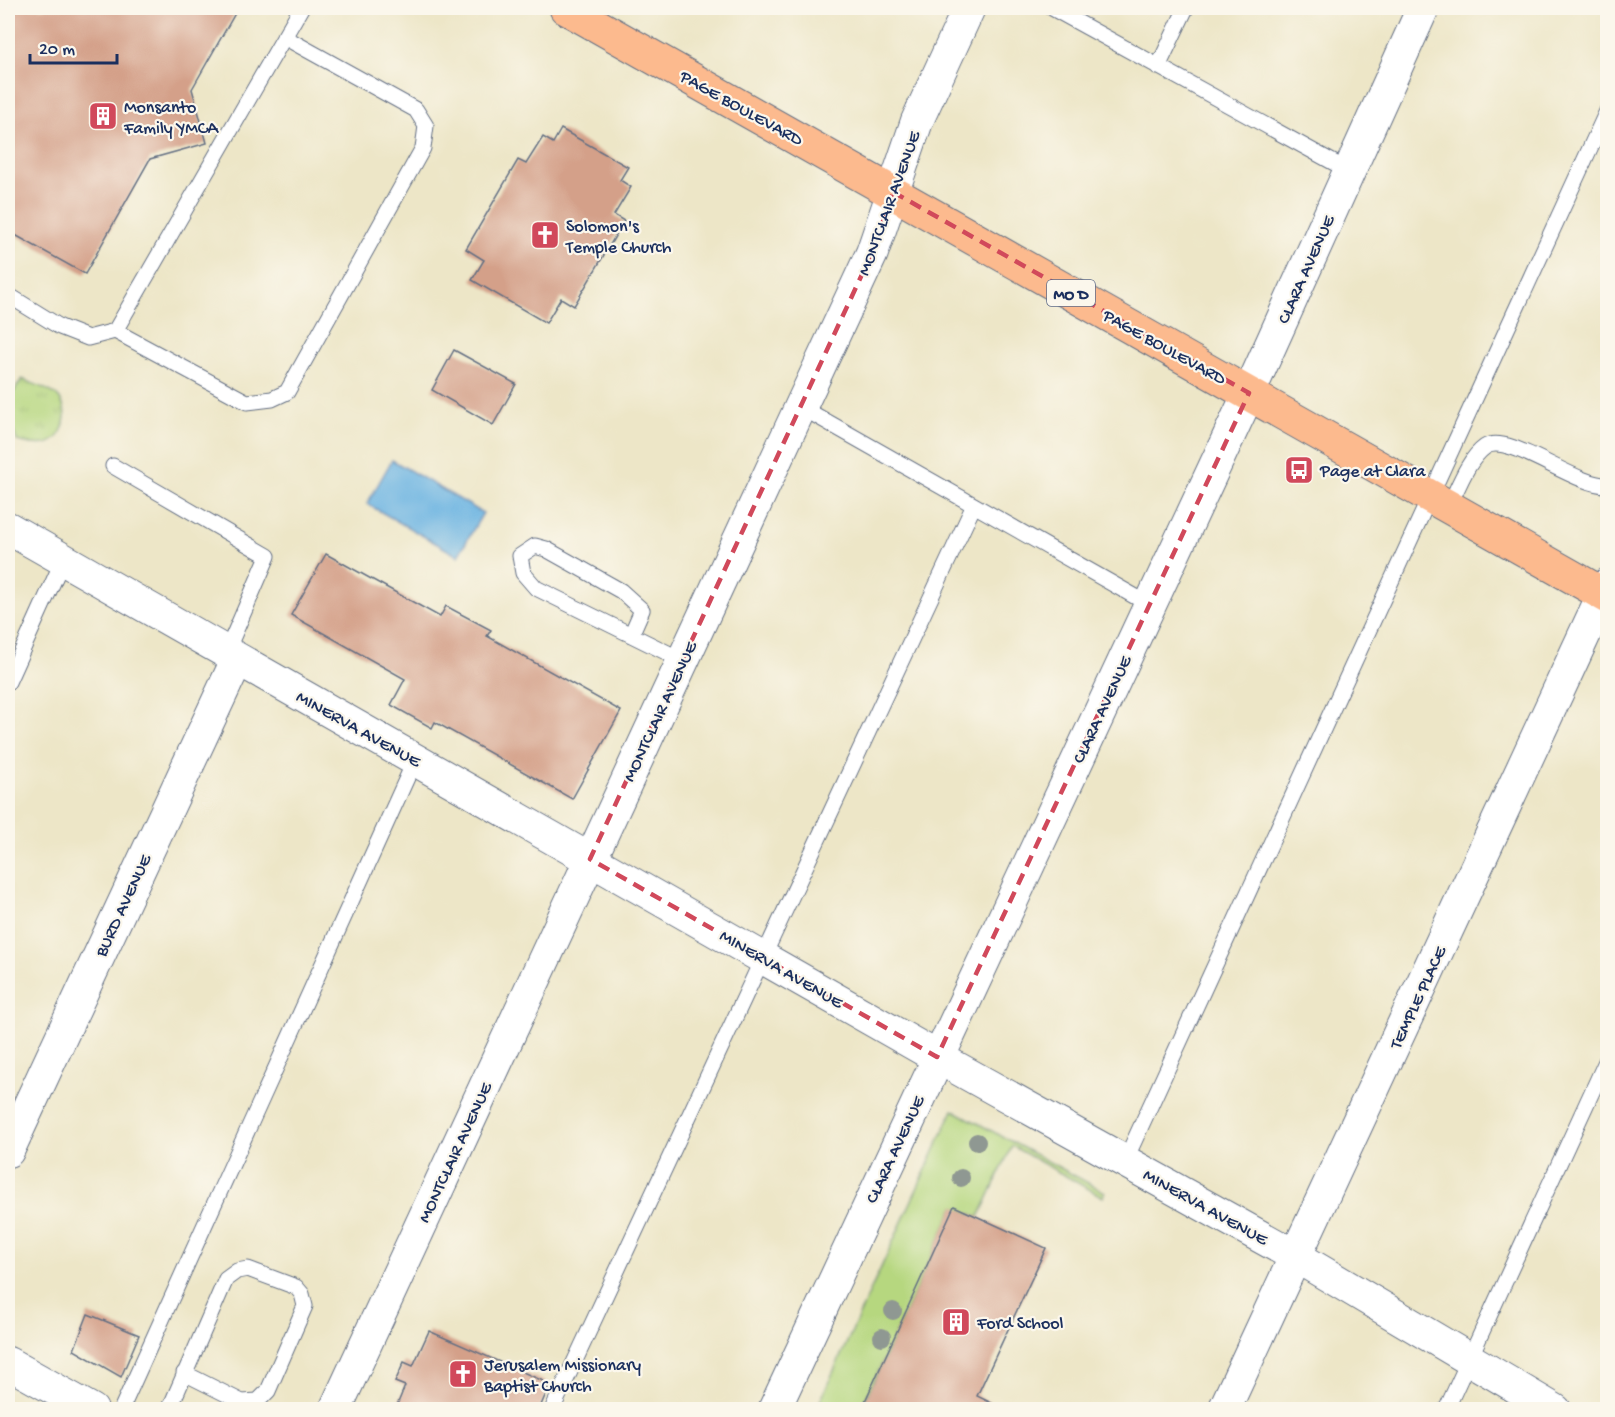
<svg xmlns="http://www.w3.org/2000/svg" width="1615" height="1417" font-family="'Gochi Hand',sans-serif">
	<defs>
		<pattern id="park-tufts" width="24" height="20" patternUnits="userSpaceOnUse" patternTransform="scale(1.5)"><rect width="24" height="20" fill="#b6d77f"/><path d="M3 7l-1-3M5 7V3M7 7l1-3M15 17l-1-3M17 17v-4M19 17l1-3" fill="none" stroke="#9cb970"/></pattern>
	</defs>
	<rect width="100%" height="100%" fill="#fbf7ec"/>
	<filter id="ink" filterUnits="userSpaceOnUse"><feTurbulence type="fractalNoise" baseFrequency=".0167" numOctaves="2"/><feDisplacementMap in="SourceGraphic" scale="12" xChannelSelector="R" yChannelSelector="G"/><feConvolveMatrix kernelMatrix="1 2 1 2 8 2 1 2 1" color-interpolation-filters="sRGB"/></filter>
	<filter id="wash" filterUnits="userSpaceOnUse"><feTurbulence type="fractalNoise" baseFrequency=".008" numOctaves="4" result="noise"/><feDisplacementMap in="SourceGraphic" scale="24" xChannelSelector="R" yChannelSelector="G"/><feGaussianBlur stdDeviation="1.35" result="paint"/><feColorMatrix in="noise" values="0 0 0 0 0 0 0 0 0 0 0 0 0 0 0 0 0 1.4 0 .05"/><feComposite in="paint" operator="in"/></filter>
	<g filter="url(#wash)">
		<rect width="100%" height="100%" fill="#ede6c7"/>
		<path fill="#b6d77f" stroke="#68836e" stroke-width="1.5" d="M953,1110L1105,1192L1103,1197L1012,1146L979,1217L954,1207L861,1409L816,1410Z"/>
		<path fill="url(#park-tufts)" stroke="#68836e" stroke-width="1.5" d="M22,379C32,384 52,389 59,398C71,413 64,440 45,444C35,446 26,443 17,441C5,409 3,408 22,379Z"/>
		<path fill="#69b2e1" stroke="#4270a0" stroke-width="1.5" d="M392,460L483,513L458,556L367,504Z"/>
		<g id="blocks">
			<path fill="#d4a089" d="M8,8H238L192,89L207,143L150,159L85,274L8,231Z
				M561,129L628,167L620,180L631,187L614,215L624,221L574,306L561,298L546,323L472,280L484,260L466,249L518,160L526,164L543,137L553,143Z
				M454,350L516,384L493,425L432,390Z
				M326,554L440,617L446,606L491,630L487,636L621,711L572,799L435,722L432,728L391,705L405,679L291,615Z
				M954,1206L1046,1248L977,1396L1006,1410H861Z
				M88,1314L139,1335L121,1377L74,1350Z
				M429,1331L550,1384L539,1410H395L405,1386L395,1382L404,1362L413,1366Z"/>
		</g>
	</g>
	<g filter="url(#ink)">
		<use href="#blocks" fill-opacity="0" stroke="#646f83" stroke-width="1.5"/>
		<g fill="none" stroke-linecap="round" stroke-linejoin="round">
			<g stroke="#646f83" stroke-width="17">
				<path id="lane" d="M1052,8L1349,171
					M1158,67L1186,8
					M8,295L60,327L88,338L115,331L301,8
					M115,331L247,402L272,399L287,392L423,148L426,126L416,110L284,37
					M801,407L1150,605
					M113,466L268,556L226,653
					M1449,506C1458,488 1468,459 1485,447C1508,431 1576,487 1608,485
					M631,635L642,610L621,591L546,549L535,546L520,556L523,573L536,588L682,660
					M8,682L63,560
					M1125,1161L1608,109
					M121,1410L415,760
					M169,1410L226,1279L237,1271L248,1269L296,1287L302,1294L305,1306L268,1391L258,1401L242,1402L184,1373
					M552,1410L974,505
					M1446,1410L1608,1057"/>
			</g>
			<g stroke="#646f83" stroke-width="34">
				<path id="street" d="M8,528L937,1057L1297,1257L1555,1410
					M8,1151L237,660
					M8,1363L92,1410
					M335,1410L872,253L917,121L969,8
					M774,1410L1249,393L1423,8
					M1224,1410L1608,584"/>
			</g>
			<g stroke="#646f83" stroke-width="35">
				<path id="primary" d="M566,8L1608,597"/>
			</g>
			<use href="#lane" stroke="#fff" stroke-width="15"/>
			<use href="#street" stroke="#fff" stroke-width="32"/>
			<use href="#primary" stroke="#fcba8e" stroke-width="33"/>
		</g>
		<g fill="#8f9892">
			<circle cx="977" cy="1142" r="9"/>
			<circle cx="961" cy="1178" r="9"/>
			<circle cx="893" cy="1311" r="9"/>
			<circle cx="882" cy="1337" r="9"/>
		</g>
	</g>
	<path fill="none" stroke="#d1495b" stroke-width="4.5" stroke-dasharray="12 8" stroke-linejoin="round" d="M893,192L1249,393L937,1057L590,859L872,253Z"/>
	<defs>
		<g id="building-square" transform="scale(1.5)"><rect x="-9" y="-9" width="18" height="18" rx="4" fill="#d1495b" stroke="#fbf7ec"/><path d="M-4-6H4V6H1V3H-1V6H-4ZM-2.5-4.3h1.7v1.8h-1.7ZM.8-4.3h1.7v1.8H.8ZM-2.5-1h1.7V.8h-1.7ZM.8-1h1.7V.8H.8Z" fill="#fff"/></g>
		<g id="church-square" transform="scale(1.5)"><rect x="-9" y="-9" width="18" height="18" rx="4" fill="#d1495b" stroke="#fbf7ec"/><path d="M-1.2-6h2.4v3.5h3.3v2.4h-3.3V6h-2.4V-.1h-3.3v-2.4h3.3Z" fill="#fff"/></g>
		<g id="bus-square" transform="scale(1.5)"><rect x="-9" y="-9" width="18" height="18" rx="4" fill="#d1495b" stroke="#fbf7ec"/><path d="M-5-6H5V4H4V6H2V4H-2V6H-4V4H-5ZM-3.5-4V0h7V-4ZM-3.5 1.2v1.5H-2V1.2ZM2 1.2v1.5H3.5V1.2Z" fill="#fff"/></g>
	</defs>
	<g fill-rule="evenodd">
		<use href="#building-square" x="103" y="116"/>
		<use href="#church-square" x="545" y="235"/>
		<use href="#bus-square" x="1299" y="470"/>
		<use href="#building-square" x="956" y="1322"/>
		<use href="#church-square" x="463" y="1374"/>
	</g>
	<g text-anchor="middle" stroke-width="4.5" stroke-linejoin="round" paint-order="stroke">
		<rect fill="#fbf7ec" stroke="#5e6b89" stroke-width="1.5" x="1047" y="280" width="48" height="26" rx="4.5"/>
		<g font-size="16" font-weight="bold" fill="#1b2f5e">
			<text x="1071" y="299">MO D</text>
		</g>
		<g font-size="18" fill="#1b2f5e" stroke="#fbf7ec" text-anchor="start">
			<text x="124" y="112">Monsanto<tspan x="124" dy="21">Family YMCA</tspan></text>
			<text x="566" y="231">Solomon's<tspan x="566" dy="21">Temple Church</tspan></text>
			<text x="1320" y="476">Page at Clara</text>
			<text x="977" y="1328">Ford School</text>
			<text x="484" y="1370">Jerusalem Missionary<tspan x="484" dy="21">Baptist Church</tspan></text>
		</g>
		<g font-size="18" fill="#1b2f5e" stroke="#fbf7ec">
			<text transform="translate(742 107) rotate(29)" y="6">PAGE BOULEVARD</text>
			<text transform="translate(888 203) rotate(-70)" y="6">MONTCLAIR AVENUE</text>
			<text transform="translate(1305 269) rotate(-66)" y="6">CLARA AVENUE</text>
			<text transform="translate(1165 346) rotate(29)" y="6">PAGE BOULEVARD</text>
			<text transform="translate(1101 709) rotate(-65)" y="6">CLARA AVENUE</text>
			<text transform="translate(659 711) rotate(-65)" y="6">MONTCLAIR AVENUE</text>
			<text transform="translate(359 728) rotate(29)" y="6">MINERVA AVENUE</text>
			<text transform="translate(122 905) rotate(-65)" y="6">BURD AVENUE</text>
			<text transform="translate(782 968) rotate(30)" y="6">MINERVA AVENUE</text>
			<text transform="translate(1417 997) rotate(-65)" y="6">TEMPLE PLACE</text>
			<text transform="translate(894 1149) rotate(-65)" y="6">CLARA AVENUE</text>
			<text transform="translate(454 1152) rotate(-65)" y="6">MONTCLAIR AVENUE</text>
			<text transform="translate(1206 1206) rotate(29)" y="6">MINERVA AVENUE</text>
		</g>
	</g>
	<rect width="1615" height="1417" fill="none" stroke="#fbf7ec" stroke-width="30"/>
	<path d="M30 54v9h87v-9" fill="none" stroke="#1b2f5e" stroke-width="3"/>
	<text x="39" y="54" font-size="18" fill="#1b2f5e" stroke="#fbf7ec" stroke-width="4.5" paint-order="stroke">20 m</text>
</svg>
